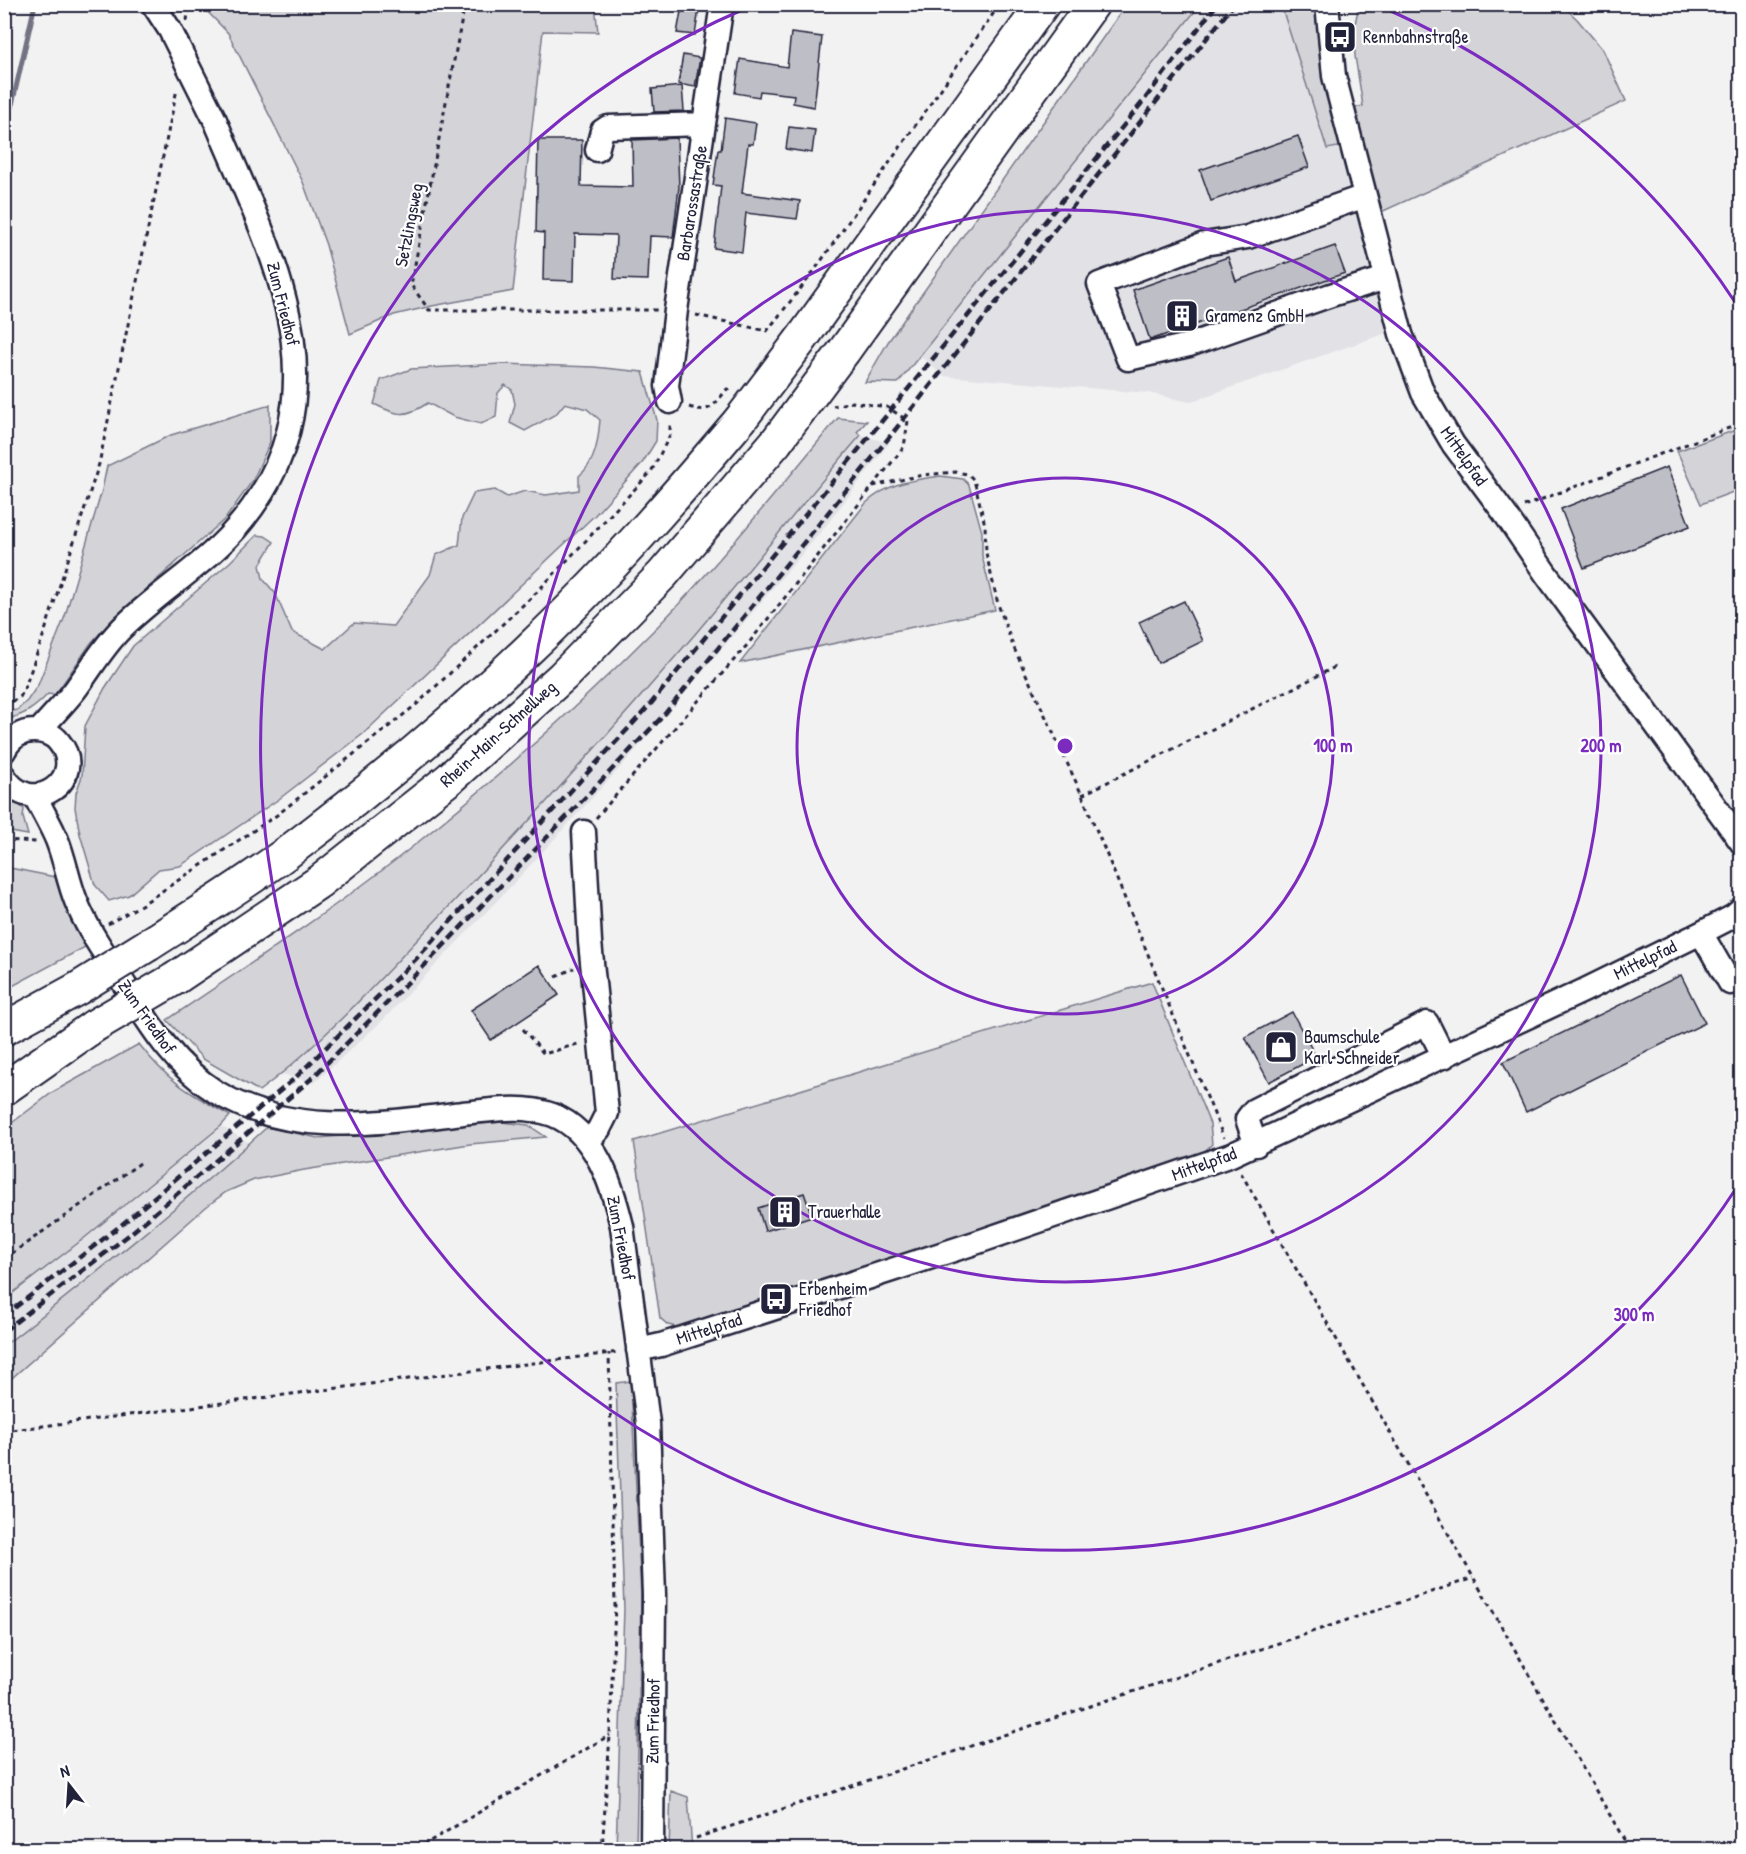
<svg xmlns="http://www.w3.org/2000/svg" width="1746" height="1854" font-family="'Patrick Hand',sans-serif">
	<rect width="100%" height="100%" fill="#f2f2f3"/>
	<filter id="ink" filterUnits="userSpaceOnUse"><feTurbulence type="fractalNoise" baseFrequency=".0167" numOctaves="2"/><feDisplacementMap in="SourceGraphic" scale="12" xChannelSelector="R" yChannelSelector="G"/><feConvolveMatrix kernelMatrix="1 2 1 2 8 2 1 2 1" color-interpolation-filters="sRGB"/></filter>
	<g filter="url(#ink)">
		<path fill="#e2e2e6" d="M1200,5H1281L1327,149L1344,146L1390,332L1189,402L1148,393L943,376L920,356Z
			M861,435L889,443L825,527L627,760L514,883L383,1020L314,1083L282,1074L361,998L604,738L697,632Z
			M221,1126L249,1143L207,1182L97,1273L5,1345V1299L82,1240Z"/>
		<path fill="#d3d3d8" stroke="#7a7a8a" stroke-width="1.5" d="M1359,4L1562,5L1577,19L1603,50L1626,101L1379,213L1353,108L1363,106L1355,56L1354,29Z
			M201,5H595L598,32L543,31L513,291L432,306L394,315L350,334L326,245L303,182L228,33Z
			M1126,5H1200L898,383L865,382L888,342Z
			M1281,5H1319L1318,43L1324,75L1344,146L1327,149Z
			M501,364L594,367L643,372L657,420L656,441L643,462L595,515L363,734L279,799L180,866L159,869L129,895L109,901L95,885L80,834L75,808L76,793L82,776L85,726L105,688L133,646L230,562L257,535L265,536L274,542L260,565L263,579L275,593L292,632L325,649L354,623L393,626L430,575L436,555L459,545L462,518L474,493L495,490L507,497L525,491L546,495L579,490V476C596,462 598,441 600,420L587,409L565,403L556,414L525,431L510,423L515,404L512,390L505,385L498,393L496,417L481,424L454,417L428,403C405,418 398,416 374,404L381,380L411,369Z
			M270,405V442L253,480L226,518L114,618L91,643L55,695L48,694C34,709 24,715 5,720V712L17,710L27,701L38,685L65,616L102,490L107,466L171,435Z
			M838,418L867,421L857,432L861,435C805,500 751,568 696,633C613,729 528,824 441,915C384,974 324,1043 259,1091L203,1059L167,1020C250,964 334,909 412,847C498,778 582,703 659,625C722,560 779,488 838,418Z
			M1741,428V489L1701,504L1677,451Z
			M940,476L963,479L969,485L982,532V556L995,610L740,663L866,503C890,482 910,481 940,476Z
			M5,794L24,809L23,817L28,835L5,831Z
			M5,867L55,877L68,913L87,946L5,990Z
			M1152,982L1210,1124L1212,1144L1204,1152L1187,1160L682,1328L668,1325L660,1318L634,1141Z
			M139,1044C167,1081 191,1094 230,1116L221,1126L82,1240L5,1299V1128L53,1092Z
			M502,1122L528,1125L546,1137L470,1144L304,1170L254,1180L226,1192L206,1207L5,1384V1345C94,1275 183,1204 267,1127L318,1138Z
			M631,1381L641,1596L636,1849L616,1850L624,1609L616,1383Z
			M671,1791L688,1797L692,1849H669Z"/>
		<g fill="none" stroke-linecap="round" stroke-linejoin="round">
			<path stroke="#727282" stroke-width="5" d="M4,140L35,4"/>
		</g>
		<path fill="#bebec6" stroke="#22223b" stroke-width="1.5" d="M682,6L699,9L695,35L677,33Z
			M791,33L822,37L814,107L793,103L794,95L760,91L759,97L735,93L740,59L787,67Z
			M683,55L700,58L695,87L678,84Z
			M682,86L684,111L654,112L652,89Z
			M725,118L756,123L753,144H748L742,193L800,201L797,219L746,213L742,252L714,248L721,186L713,185L718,150H721Z
			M789,127L815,130L812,153L786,149Z
			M1298,136L1309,167L1211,201L1200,170Z
			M677,138L679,187L673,237L650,236L648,280L614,279L616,235L575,234L574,281L543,280L544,233L536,232L538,140H582L581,186L633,187L632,140Z
			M1335,246L1345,273L1150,340L1133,290L1228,257L1236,281Z
			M1667,467L1690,526L1584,568L1561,509Z
			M1184,601L1203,641L1158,663L1139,622Z
			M539,965L559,995L491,1040L471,1010Z
			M1681,975L1705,1023L1526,1112L1503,1062Z
			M1292,1012L1316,1057L1269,1082L1245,1037Z
			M804,1193L812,1216L765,1231L758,1208Z"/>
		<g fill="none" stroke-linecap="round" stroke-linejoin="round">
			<g stroke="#22223b" stroke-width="27">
				<path id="minor" d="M1327,4L1334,76L1401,334L1423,393L1453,444L1505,514L1546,574L1742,843
					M597,150L602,131L608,127L704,124
					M1365,196L1248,237L1204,244L1099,284L1128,359L1189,345L1331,295L1386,278
					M670,402L667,386L676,310L722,4
					M39,731C51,717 64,704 75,690C90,670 103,647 121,629C160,590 209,563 243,520C348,388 271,253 215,120
					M4,751C10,739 21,731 34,731C43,731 53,734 59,742C89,778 31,821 4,776
					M35,796C42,811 51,825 57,840C65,860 68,881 76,901C87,929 105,954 121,979C148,1022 172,1064 216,1092C292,1138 380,1123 463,1113C492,1110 524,1104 553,1115C596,1132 612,1185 622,1226L648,1423L654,1595L652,1850
					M584,832L590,942L607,1113L599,1129L588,1142
					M1701,933L1730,983
					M1256,1145L1247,1119L1254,1110L1427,1023L1444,1057
					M638,1350L661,1345L978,1242L1231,1155L1583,991L1701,933L1734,916L1742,909"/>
			</g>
			<g stroke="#22223b" stroke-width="36">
				<path id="highway" d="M800,341L1043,4
					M844,351L1093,4
					M148,945C195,915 243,885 288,852C373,788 455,720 531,647C606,576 674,498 740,420
					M176,978L319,882L449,779L563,676L663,574L776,442
					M4,1029L77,989
					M4,1089L94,1026"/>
			</g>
			<path stroke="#22223b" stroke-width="3" stroke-dasharray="4.5 4.5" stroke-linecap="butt" d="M464,4V8L411,285L429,310H657
				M187,21L189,4
				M696,315L767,331L812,274L1000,4
				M689,407C711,414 714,405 727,389L732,390
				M873,486L923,475L956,472L968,474L974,480L985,525L986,553L998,604L1013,646L1082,795L1224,1138
				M1524,506L1742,423
				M4,706L20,697L24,690L45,631L99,464L177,89
				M1082,795L1339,665
				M596,818L748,644L904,447L908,421L887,407L852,402L833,406
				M4,840L36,842
				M108,924L141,905L277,815L417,704L537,592L651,472L670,435V421
				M556,977L574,968
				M523,1029L544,1054L581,1043
				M1241,1173L1630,1850
				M4,1259L143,1161
				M4,1431L619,1352
				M696,1838L1473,1578
				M415,1850L610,1735
				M602,1850L610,1735L615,1604L609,1353"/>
			<use href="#minor" stroke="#fff" stroke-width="22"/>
			<use href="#highway" stroke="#fff" stroke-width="32"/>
			<path stroke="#22223b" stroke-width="4.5" stroke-dasharray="9 4.5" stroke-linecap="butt" d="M4,1316L120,1226L294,1079L416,959L649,706L1141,104L1217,4
				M4,1331L130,1234L311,1079L424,966L663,716L887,440L1234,4"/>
			<g stroke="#22223b" stroke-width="27" stroke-linecap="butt">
				<path id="minor-bridge" d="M153,4L170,30L215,120"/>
			</g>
			<g stroke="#22223b" stroke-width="36" stroke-linecap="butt">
				<path id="highway-bridge" d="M740,420L800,341
					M776,442L844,351
					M77,989L148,945
					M94,1026L176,978"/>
			</g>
			<use href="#minor-bridge" stroke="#fff" stroke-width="22"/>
			<use href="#highway-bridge" stroke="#fff" stroke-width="32"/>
		</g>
	</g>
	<g fill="none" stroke="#7b2cbf" stroke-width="3">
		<circle cx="1065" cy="746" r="268"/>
		<circle cx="1065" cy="746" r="536"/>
		<path d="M1739 1184A804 804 0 1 1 751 6M1379 6A804 804 0 0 1 1739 308"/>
	</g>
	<defs>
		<g id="bus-square" transform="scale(1.725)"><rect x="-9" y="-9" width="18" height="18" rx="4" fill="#22223b" stroke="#fff"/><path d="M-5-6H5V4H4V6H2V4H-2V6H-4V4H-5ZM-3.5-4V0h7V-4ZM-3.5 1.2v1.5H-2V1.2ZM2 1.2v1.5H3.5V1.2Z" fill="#fff"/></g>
		<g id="building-square" transform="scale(1.725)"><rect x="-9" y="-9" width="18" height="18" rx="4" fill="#22223b" stroke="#fff"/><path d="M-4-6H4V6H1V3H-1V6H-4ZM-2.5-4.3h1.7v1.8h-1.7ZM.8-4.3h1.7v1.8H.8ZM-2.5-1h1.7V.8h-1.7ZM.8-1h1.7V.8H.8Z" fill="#fff"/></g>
		<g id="shop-square" transform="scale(1.725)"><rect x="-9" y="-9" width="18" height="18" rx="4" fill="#22223b" stroke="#fff"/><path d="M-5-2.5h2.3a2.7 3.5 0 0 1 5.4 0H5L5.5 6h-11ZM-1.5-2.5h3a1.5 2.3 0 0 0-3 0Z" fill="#fff"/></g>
	</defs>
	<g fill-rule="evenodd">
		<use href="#bus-square" x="1340" y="37"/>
		<use href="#building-square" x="1182" y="316"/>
		<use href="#shop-square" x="1281" y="1047"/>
		<use href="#building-square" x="785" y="1212"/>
		<use href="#bus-square" x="776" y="1299"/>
	</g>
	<g text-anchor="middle" stroke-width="4.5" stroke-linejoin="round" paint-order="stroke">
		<g font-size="18" fill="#22223b" stroke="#fff" text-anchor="start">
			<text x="1363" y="43">Rennbahnstraße</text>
			<text x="1205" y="322">Gramenz GmbH</text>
			<text x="1304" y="1043">Baumschule<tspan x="1304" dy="21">Karl Schneider</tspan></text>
			<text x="808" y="1218">Trauerhalle</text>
			<text x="799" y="1295">Erbenheim<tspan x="799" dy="21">Friedhof</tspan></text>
		</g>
		<g font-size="18" fill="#22223b" stroke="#fff">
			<text transform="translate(692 203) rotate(-81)" y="6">Barbarossastraße</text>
			<text transform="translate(409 225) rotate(-79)" y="6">Setzlingsweg</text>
			<text transform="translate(283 304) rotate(76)" y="6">Zum Friedhof</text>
			<text transform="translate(1464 456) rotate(55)" y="6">Mittelpfad</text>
			<text transform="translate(498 734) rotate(-42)" y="6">Rhein-Main-Schnellweg</text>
			<text transform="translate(1645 960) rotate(-26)" y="6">Mittelpfad</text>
			<text transform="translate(147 1017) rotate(55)" y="6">Zum Friedhof</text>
			<text transform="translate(1204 1164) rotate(-20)" y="6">Mittelpfad</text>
			<text transform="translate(621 1238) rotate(79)" y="6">Zum Friedhof</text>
			<text transform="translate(709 1329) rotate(-18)" y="6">Mittelpfad</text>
			<text transform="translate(653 1721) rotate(-89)" y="6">Zum Friedhof</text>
		</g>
	</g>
	<circle cx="1065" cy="746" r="9" fill="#7b2cbf" stroke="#fff" stroke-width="3"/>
	<g font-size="18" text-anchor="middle" font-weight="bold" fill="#7b2cbf" stroke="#fff" stroke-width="4.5" stroke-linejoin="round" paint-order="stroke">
		<text x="1333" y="752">100 m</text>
		<text x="1601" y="752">200 m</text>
		<text x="1634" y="1321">300 m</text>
	</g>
	<rect width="1746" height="1854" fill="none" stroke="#fff" stroke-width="24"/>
	<rect x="12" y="12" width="1722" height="1830" fill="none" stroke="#22223b" stroke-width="2" filter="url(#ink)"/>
	<g transform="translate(69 1785) rotate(343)" stroke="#ffffff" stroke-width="4.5" paint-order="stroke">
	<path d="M0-4.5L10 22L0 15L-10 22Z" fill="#22223b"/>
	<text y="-9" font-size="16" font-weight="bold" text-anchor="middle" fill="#22223b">N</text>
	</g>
</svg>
